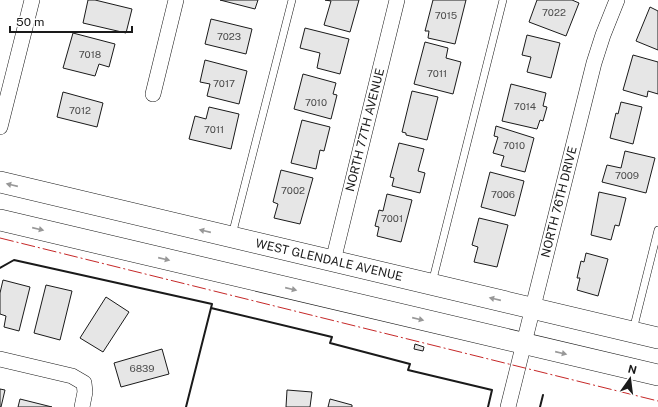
<svg xmlns="http://www.w3.org/2000/svg" width="658" height="407" font-family="'Public Sans',sans-serif">
	<rect width="100%" height="100%" fill="#fff"/>
	<path fill="#e6e6e6" stroke="#1a1a1a" d="M88,0H95L132,9L126,33L83,23Z
		M220,0H258L255,9Z
		M325,0H359L350,32L324,25L331,1Z
		M433,0H466L455,44L428,38L429,31H425Z
		M537,0H572L579,3L566,36L529,22Z
		M650,7L658,11V50L636,41Z
		M211,19L252,29L246,54L205,44Z
		M305,28L349,39L340,74L317,68L320,53L300,48Z
		M73,33L115,44L109,67L99,64L95,76L63,68Z
		M527,35L560,43L551,78L527,72L531,57L522,55Z
		M425,42L448,48L446,58L461,62L453,94L414,84Z
		M633,55L658,62V94L648,91L647,97L623,90Z
		M205,60L247,71L239,104L207,96L210,84L200,82Z
		M303,74L336,83L333,94L337,95L331,119L294,109Z
		M511,84L546,93L543,106L547,107L543,121L540,120L537,129L502,121Z
		M412,91L438,97L427,140L406,135V133L402,132Z
		M63,92L103,103L97,127L57,117Z
		M621,102L642,107L633,144L610,138L616,113L618,114Z
		M209,107L239,114L231,149L189,139L195,116L206,119Z
		M302,120L330,127L324,151L320,150L316,169L291,163Z
		M496,126L534,138L525,172L501,166L504,156L493,153L498,137L494,136Z
		M399,143L424,149L418,171L425,173L420,193L392,186L394,178L390,177Z
		M625,151L655,158L646,193L602,182L607,165L621,168Z
		M281,170L313,178L300,224L274,218L278,204L273,202Z
		M490,172L524,181L515,216L481,207Z
		M599,192L626,198L619,226L615,225L611,240L591,235Z
		M387,194L412,200L401,242L377,236L379,227L375,226L379,210L383,211Z
		M479,218L508,225L497,267L474,262L478,247L472,245Z
		M586,253L608,259L598,296L577,290L580,278H577L581,261L584,262Z
		M3,280L30,287L19,331L4,327L6,316L0,314V293Z
		M46,285L72,291L60,340L34,333Z
		M106,297L129,312L103,352L80,338Z
		M415,344L424,347L423,351L414,349Z
		M162,349L169,374L121,387L114,363Z
		M0,389L5,390L1,407H0Z
		M287,390L312,392L310,407H286Z
		M20,399L52,407H18Z
		M330,399L352,405V407H328Z"/>
	<g fill="none" stroke-linecap="round" stroke-linejoin="round">
		<g stroke="#1a1a1a" stroke-width="8">
			<path id="lane" d="M232,235L292,0
				M432,283L503,0
				M633,330L658,230"/>
		</g>
		<g stroke="#1a1a1a" stroke-width="16">
			<path id="street" d="M153,94L176,0
				M0,127L32,0
				M333,261L397,0
				M0,359L72,376L84,383L85,392L82,407
				M508,407L594,63L603,35L617,0"/>
		</g>
		<g stroke="#1a1a1a" stroke-width="22">
			<path id="secondary" d="M0,182L658,338
				M0,220L658,375"/>
		</g>
		<use href="#lane" stroke="#fff" stroke-width="7"/>
		<use href="#street" stroke="#fff" stroke-width="15"/>
		<use href="#secondary" stroke="#fff" stroke-width="21"/>
		<path stroke="#1a1a1a" stroke-width="2" d="M0,268L14,260L212,304L211,308L332,337L330,343L410,364L408,370L492,390L488,407
			M186,407L211,308
			M540,407L543,395"/>
		<path stroke="#c62828" stroke-width="1" stroke-dasharray="14 3 2 3" stroke-linecap="butt" d="M0,238L658,401"/>
	</g>
	<defs><path id="oneway-solid" d="M-6-.8H1V-3.2L6.5 0L1 3.2V.8H-6Z"/></defs>
	<g fill="#989898">
		<use href="#oneway-solid" transform="translate(12 185) rotate(-167)"/>
		<use href="#oneway-solid" transform="translate(38 229) rotate(13)"/>
		<use href="#oneway-solid" transform="translate(205 231) rotate(-167)"/>
		<use href="#oneway-solid" transform="translate(164 259) rotate(13)"/>
		<use href="#oneway-solid" transform="translate(291 289) rotate(13)"/>
		<use href="#oneway-solid" transform="translate(495 299) rotate(-167)"/>
		<use href="#oneway-solid" transform="translate(418 319) rotate(13)"/>
		<use href="#oneway-solid" transform="translate(561 353) rotate(13)"/>
	</g>
	<g text-anchor="middle" stroke-width="3" stroke-linejoin="round" paint-order="stroke">
		<g font-size="10" fill="#4d4d4d">
			<text x="554" y="16">7022</text>
			<text x="446" y="19">7015</text>
			<text x="229" y="40">7023</text>
			<text x="90" y="58">7018</text>
			<text x="437" y="77">7011</text>
			<text x="224" y="87">7017</text>
			<text x="316" y="106">7010</text>
			<text x="525" y="110">7014</text>
			<text x="80" y="114">7012</text>
			<text x="214" y="133">7011</text>
			<text x="514" y="149">7010</text>
			<text x="627" y="179">7009</text>
			<text x="293" y="194">7002</text>
			<text x="503" y="198">7006</text>
			<text x="392" y="222">7001</text>
			<text x="142" y="372">6839</text>
		</g>
		<g font-size="12" fill="#1a1a1a" stroke="#fff">
			<text transform="translate(365 130) rotate(-76)" y="4">NORTH 77TH AVENUE</text>
			<text transform="translate(559 202) rotate(-76)" y="4">NORTH 76TH DRIVE</text>
			<text transform="translate(329 260) rotate(13)" y="4">WEST GLENDALE AVENUE</text>
		</g>
	</g>
	<g transform="translate(630 379) rotate(14)" stroke="#ffffff" stroke-width="3" paint-order="stroke">
	<path d="M0-3L7 15L0 10L-7 15Z" fill="#1a1a1a"/>
	<text y="-6" font-size="11" font-weight="bold" text-anchor="middle" fill="#1a1a1a">N</text>
	</g>
	<path d="M10 26v6h122v-6" fill="none" stroke="#1a1a1a" stroke-width="2"/>
	<text x="16" y="26" font-size="12" fill="#1a1a1a" stroke="#ffffff" stroke-width="3" paint-order="stroke">50 m</text>
</svg>
